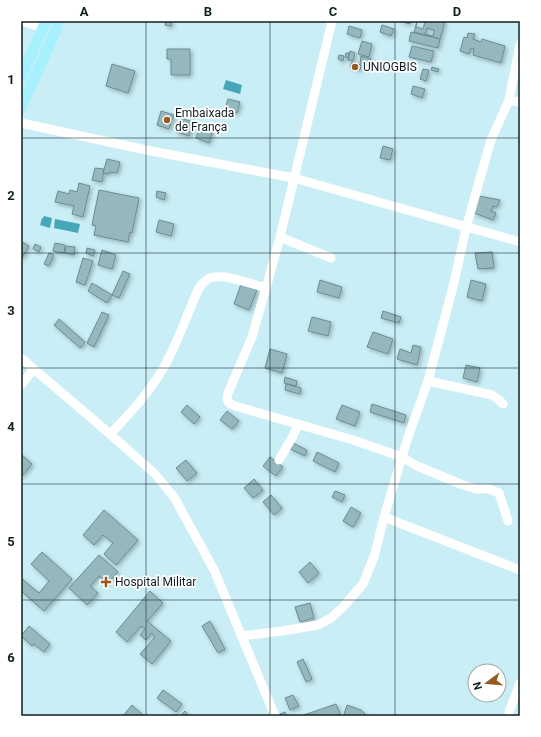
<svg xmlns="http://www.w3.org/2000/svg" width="541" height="737" font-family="Roboto,sans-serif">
	<defs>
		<filter id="shadow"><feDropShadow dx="2" dy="2" stdDeviation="2" flood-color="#0004"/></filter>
	</defs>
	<rect width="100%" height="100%" fill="#caeef5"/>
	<path fill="#45a7b7" d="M226,80L242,85L240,94L223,89Z
		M44,216L52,218L50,228L40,225L42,218H43Z
		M55,219L80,224L78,233L54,228Z"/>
	<path fill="#95b8be" stroke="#6b8c92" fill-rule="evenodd" filter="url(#shadow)" d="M166,21H172L171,26L165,25Z
		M399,21H411L410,24Z
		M417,21L416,27L423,29L425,22L422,21H445L440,39L414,32ZM427,28L434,30L433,36L425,34Z
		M382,25L394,29L391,36L380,32Z
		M349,26L362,30L360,38L347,34Z
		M411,32L440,39L438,48L409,41Z
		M468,33L475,34L473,39L481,42L482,39L505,46L501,63L473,55L474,49L471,48L469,54L460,51L464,37L467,38Z
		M362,41L372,44L369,57L358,54Z
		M412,46L434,51L431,62L409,57Z
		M167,49H190V75H171V59H167Z
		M350,51L355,53L353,61L348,60Z
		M346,53H349L348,58L345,57Z
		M339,55L344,56L343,61L338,59Z
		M361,56L371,59L370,65L360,63Z
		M352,62L361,65L360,70L350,67Z
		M112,64L135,71L128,93L106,86Z
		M432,67L439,69L438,72L431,70Z
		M423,69L429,70L426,81L420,79Z
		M413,86L425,89L422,98L411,94Z
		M228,99L240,102L237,113L225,110Z
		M161,111L174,115L169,129L157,125Z
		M181,118L193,122L189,136L176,132Z
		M200,125L213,129L209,143L196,138Z
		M383,146L393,149L390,160L380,158Z
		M107,159L120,162L117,173L109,172V174L103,173Z
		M95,168L104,169L102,182L92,180Z
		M79,183L90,186L83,217L72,214L74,206L55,202L58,191L69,194L70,190L77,192Z
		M99,190L139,198L132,233L130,232L128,242L94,235L96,226L92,225Z
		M157,191L166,193L164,200L156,197Z
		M479,196L500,200L497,207L493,206L491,211L496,213L493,220L474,213Z
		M159,220L174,224L171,236L156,232Z
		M21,241L29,246L21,260Z
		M55,243L65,245L64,253L53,251Z
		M35,244L41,247L39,252L33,249Z
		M66,246L75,247L74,255L65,253Z
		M87,248L95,250L93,256L86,253Z
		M102,250L116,255L112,269L98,265Z
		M492,252L494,268L478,269L475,253Z
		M49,253L54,255L49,266L44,264Z
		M83,258L93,261L85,285L76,282Z
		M123,271L130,274L119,298L112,295Z
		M320,280L342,287L339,298L317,292Z
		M471,280L486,284L482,301L467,297Z
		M92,283L112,295L107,303L88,291Z
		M241,284L257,290L249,310L234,304Z
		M383,311L401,317L399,323L381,318Z
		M102,312L109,315L94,347L87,343Z
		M312,317L331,322L328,336L308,331Z
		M59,319L85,342L80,348L54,325Z
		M373,332L393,339L388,354L367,347Z
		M413,345L421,347L417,365L397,359L400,349L411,353Z
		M270,349L287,354L282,373L265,368Z
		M466,365L480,368L477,382L463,378Z
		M285,377L297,381L296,386L284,383Z
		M286,384L301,388L300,394L285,390Z
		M372,404L406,415L404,423L370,412Z
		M187,405L200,417L194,424L181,412Z
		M342,405L360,412L355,426L336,419Z
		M227,411L239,421L232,429L220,420Z
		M293,443L307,450L305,456L290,449Z
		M317,452L339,463L335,472L313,461Z
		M21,454L32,464L21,477Z
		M270,457L283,467L276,476L263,466Z
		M186,460L197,473L187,481L176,468Z
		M254,479L263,490L253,498L244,488Z
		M335,491L345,495L342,502L332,497Z
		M271,495L282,508L274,515L263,502Z
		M351,507L361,513L353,527L343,521Z
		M104,510L138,540L116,565L104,554L113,543L103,535L94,545L83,535Z
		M42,552L72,579L44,611L21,591V578L39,593L49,581L31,564Z
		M99,555L118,572L108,583L99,576L90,586L98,593L87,605L69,588Z
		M310,562L319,573L308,583L299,572Z
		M150,591L163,603L147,621L171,641L152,664L140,654L155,637L151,633L146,640L140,635L145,629L141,626L127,642L116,632Z
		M310,603L314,618L300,622L295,607Z
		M210,621L225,649L218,653L202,626Z
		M29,626L50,644L44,652L34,644L32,646L21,636Z
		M303,659L312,679L306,682L297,662Z
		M163,690L182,704L176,712L157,698Z
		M293,695L299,706L290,710L285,698Z
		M336,704L340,714L334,716H301Z
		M132,705L144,716H123Z
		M347,705L361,710L367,716H349L344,714Z
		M185,711L189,716H183L182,714Z
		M285,712L286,716H280V714Z"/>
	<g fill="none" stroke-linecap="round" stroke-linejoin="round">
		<path stroke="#fff" stroke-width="9" d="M22,21L43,28
			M332,21L280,237L266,288L252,337L228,393L227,399L229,403L235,406L353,440L402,457L417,466L463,485L476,489H489L499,493L508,521
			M509,100L520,102
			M21,123L146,150L294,178L520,242
			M280,237L331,258
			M21,358L110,434L155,474L174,497L214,570L275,716
			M428,381L492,395L498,399L503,404
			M21,385L34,369
			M110,434C129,415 147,395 161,372C177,346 186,316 199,288C202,284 205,280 210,278C224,273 251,284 266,288
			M279,460L293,436L298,425
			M384,517L520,570
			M241,636L282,631L318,625L331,618L342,608L363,584L374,557L384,517L408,437L428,381L454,283L466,228L491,140L509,100L520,44
			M509,712L520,683"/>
		<path stroke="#a6f1fd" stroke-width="11" d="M21,78L46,21
			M21,108L55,32L58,21"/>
	</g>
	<path fill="none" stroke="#111f21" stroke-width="1" stroke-opacity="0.55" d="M146,21V716M270,21V716M395,21V716M21,138H520M21,253H520M21,368H520M21,484H520M21,600H520"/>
	<g fill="#975a1f" stroke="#fff" stroke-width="1.5">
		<circle cx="355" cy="67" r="4"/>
		<circle cx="167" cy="120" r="4"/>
		<path d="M104 576h4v4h4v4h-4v4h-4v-4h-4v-4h4z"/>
	</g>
	<g text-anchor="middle" stroke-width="3.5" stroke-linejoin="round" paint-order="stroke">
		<g font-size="12" fill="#111f21" stroke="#fff" text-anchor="start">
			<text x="363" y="71">UNIOGBIS</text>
			<text x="175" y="117">Embaixada<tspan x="175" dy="14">de França</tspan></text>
			<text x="115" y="586">Hospital Militar</text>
		</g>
	</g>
	<rect width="541" height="737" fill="none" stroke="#ffffff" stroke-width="44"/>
	<g transform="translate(487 683) rotate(254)"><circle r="19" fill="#ffffff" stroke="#a0a5a6"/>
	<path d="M0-3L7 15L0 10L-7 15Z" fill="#975a1f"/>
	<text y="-6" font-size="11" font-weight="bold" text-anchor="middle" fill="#111f21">N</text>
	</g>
	<rect x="22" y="22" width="497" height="693" fill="none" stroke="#111f21" stroke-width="1.5"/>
	<g font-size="13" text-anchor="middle" font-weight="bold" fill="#111f21">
		<text x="84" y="16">A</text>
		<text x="208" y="16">B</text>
		<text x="333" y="16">C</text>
		<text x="457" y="16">D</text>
		<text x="11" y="84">1</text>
		<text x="11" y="200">2</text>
		<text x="11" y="315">3</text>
		<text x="11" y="431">4</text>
		<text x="11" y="546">5</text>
		<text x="11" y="662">6</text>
	</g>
</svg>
